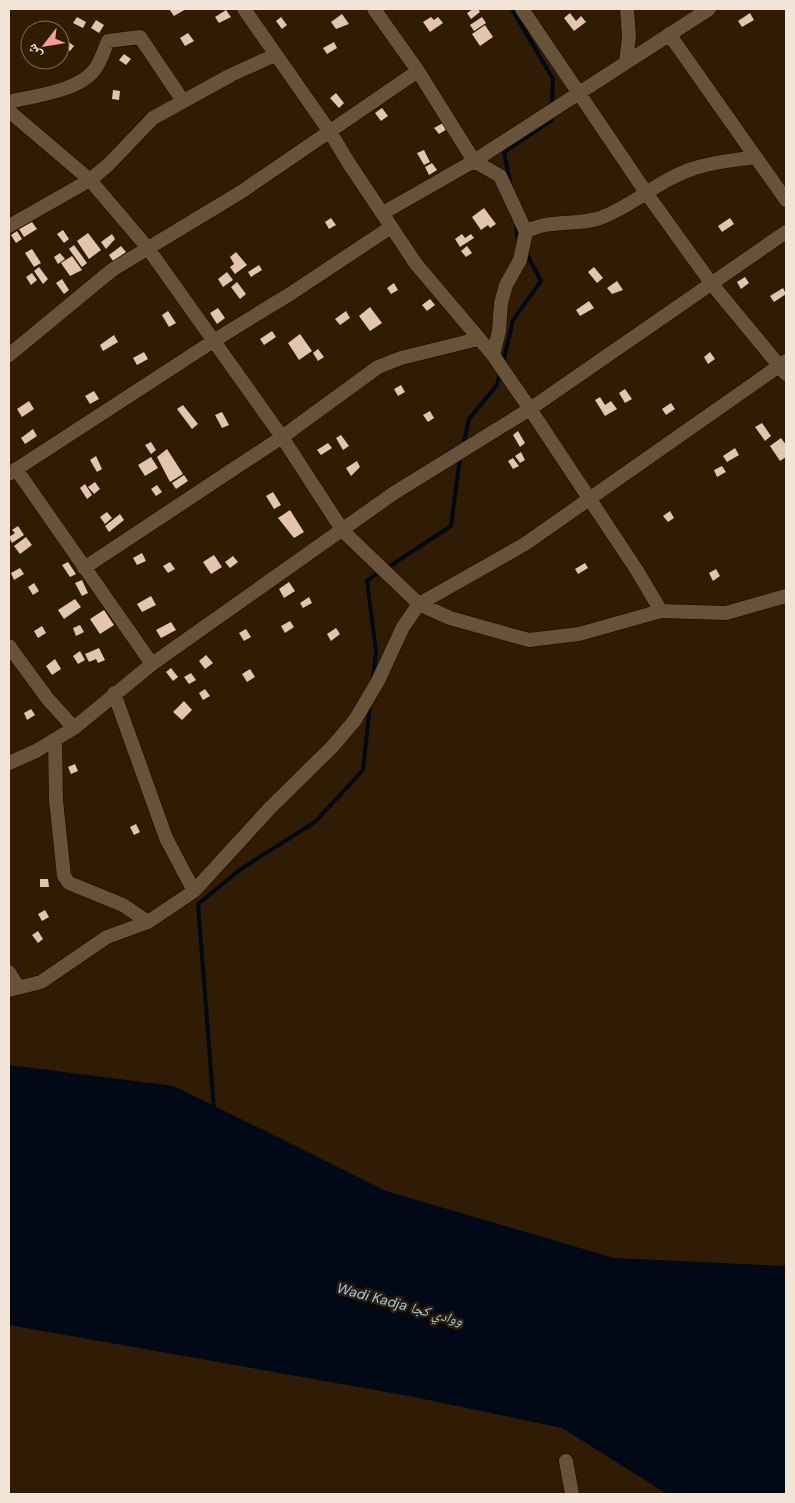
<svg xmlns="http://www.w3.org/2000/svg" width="795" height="1503" font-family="'DM Sans','Noto Naskh Arabic',sans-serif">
	<rect width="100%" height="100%" fill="#301c04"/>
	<path fill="#000915" d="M9,1065L174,1086L386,1191L614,1258L786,1266V1494H667L562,1428L409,1396L9,1325Z"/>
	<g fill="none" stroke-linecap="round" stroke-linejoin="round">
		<path stroke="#000915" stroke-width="4" d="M512,9L553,79L552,105
			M511,187L504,152L552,120V115
			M516,223L517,236L519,241
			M503,363L513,320L541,281L526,253
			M463,446L469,419L497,385L500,372
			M387,568L451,526L460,458
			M373,678L376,651L367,581L381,571
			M214,1110L198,904L241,869L315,822L363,770L370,705"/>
	</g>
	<path fill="#e2c5ab" d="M169,9H186L174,16Z
		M473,9H478L480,12L471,19L467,13Z
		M226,10L231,17L219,23L215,17Z
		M570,13L576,21L581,16L586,22L574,31L564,18Z
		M750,13L754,20L742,27L738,21Z
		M342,14L349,24L336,29L331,22Z
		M77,17L86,22L83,28L73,23Z
		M281,17L287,25L282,29L276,21Z
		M431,17L434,20L438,17L443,23L430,32L423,22Z
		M482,17L486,23L474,31L470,25Z
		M96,20L104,25L99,33L91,28Z
		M485,25L493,37L480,46L472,34Z
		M188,33L194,41L185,46L180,38Z
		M62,37L74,46L70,51L60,44Z
		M334,42L337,48L327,54L323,48Z
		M124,54L131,59L126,65L119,60Z
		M113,90L120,91L119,100L112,99Z
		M336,93L344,103L339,108L330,98Z
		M382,108L388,116L381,121L375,113Z
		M443,123L447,129L439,134L434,128Z
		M424,150L430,162L424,165L417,153Z
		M432,163L437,170L429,175L425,167Z
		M484,208L496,224L490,228L488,225L481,230L472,217Z
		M331,218L336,225L329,229L325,222Z
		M730,218L734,224L722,232L718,226Z
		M32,222L37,229L24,237L19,229Z
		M63,230L69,239L64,243L57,234Z
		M17,231L22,239L16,243L11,235Z
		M88,233L101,250L89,259L77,241Z
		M112,234L115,239L106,249L101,242Z
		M462,234L465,238L471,234L474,238L460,247L455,239Z
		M74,245L87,263L82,267L69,249Z
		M121,246L126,252L113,261L109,255Z
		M467,246L472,253L466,257L461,251Z
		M32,249L41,263L34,267L25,253Z
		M236,252L247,265L235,274L230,267L234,264L230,257Z
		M60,253L65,259L58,264L54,257Z
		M72,256L82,270L70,276L61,263Z
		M259,265L262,270L251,277L248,272Z
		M39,267L48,279L43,284L34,271Z
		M594,267L603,278L597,283L588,272Z
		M227,272L233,280L223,287L218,279Z
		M32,273L37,280L31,285L26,277Z
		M745,277L749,283L741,289L737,282Z
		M62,279L69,290L64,294L56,283Z
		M617,281L623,290L612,294L607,288Z
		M237,282L246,294L240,299L231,287Z
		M394,283L398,290L391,294L387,288Z
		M783,288L786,294L774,302L770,296Z
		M430,299L435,305L427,311L422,305Z
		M589,301L594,308L580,316L576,310Z
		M370,307L382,323L370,331L359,316Z
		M218,308L225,318L217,324L210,313Z
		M168,311L176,323L169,327L162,315Z
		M346,311L350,318L340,325L335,319Z
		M272,331L276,337L264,345L260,339Z
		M300,334L312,351L299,360L288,343Z
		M114,335L118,342L103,351L100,345Z
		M318,349L324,357L318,361L313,353Z
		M144,352L148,359L137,365L133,358Z
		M710,352L715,359L708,364L704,357Z
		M401,385L405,392L398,396L394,389Z
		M625,389L632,399L625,403L619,393Z
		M94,391L99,399L90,404L85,396Z
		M600,397L605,405L611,401L617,409L605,416L595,400Z
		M29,401L34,409L22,417L17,409Z
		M671,403L675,409L666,415L662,409Z
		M183,405L198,424L192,429L177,409Z
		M430,411L434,418L428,422L423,415Z
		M222,412L229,425L222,428L215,415Z
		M762,423L771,436L765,441L755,427Z
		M33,429L37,436L25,444L21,438Z
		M518,431L525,443L520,447L513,435Z
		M341,435L349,446L343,450L336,438Z
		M781,438L786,445V457L780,461L770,446Z
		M151,442L156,450L151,454L145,445Z
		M328,443L332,448L321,455L317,450Z
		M735,448L739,455L727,462L723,456Z
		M167,449L183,474L170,482L157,457Z
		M521,452L525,460L520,463L515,456Z
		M96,456L102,469L97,472L90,460Z
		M151,457L158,468L145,476L138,465Z
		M513,458L519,466L513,469L508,461Z
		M357,461L360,467L351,476L346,468Z
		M722,466L726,472L717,477L714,470Z
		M184,475L188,481L176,489L172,483Z
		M95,482L100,489L94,494L88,487Z
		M85,484L92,495L87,499L80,488Z
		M157,485L162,492L156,496L151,489Z
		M273,492L281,505L274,509L266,496Z
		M290,510L304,532L294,538L278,518Z
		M670,511L674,518L668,522L663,516Z
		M107,512L112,518L105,524L100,517Z
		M120,514L124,520L109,532L105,526Z
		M18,526L24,535L12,543L9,537L15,533L12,530Z
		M26,537L32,545L20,554L14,546Z
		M142,553L146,561L137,565L133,558Z
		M214,555L222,567L211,574L203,562Z
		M233,556L238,562L230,568L225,562Z
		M68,562L76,574L70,577L62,565Z
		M170,562L175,569L168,573L163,566Z
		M585,563L588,568L578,574L575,569Z
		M20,568L24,574L14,580L11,573Z
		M716,569L720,576L713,581L709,573Z
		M82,580L88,593L82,596L75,583Z
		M289,582L295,591L284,598L279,589Z
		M34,583L39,591L33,595L28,587Z
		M151,596L156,605L142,612L137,604Z
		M309,597L312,603L303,608L300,603Z
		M75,599L81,607L64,619L58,610Z
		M104,610L114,625L100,634L90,619Z
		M290,621L294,627L285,633L281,626Z
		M171,622L176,630L161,638L156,630Z
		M80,625L84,632L76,636L73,628Z
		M42,626L46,633L38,638L34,631Z
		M336,628L340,634L331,641L327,634Z
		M246,629L251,637L244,641L239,633Z
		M99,648L105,660L98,663L96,659L89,662L85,654Z
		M80,651L85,660L78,664L73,656Z
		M206,655L213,663L205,669L199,661Z
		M55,659L61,669L52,675L46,666Z
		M171,668L178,677L173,681L166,672Z
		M250,669L255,677L247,682L242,674Z
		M191,673L196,680L189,684L184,677Z
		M205,689L210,696L203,700L199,693Z
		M184,701L192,710L182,720L173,712Z
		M31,709L35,715L27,720L24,713Z
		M75,764L78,771L71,774L68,767Z
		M136,824L140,832L134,835L130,827Z
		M40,879H48L49,887H40Z
		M45,910L49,917L42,921L38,914Z
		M38,931L43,939L38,943L32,935Z"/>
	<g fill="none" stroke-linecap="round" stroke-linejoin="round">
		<g stroke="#170600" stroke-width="15">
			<path id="minor" d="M244,9L330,132L350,165L416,264L493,355L530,409L636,569L661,611
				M374,9L418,71L474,161L500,176L526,232C547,219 576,226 600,218C633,206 659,180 692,169C712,162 735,160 756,157
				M522,9L647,194L711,283L786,374
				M669,34L786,200
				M626,62L629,37L627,9
				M9,102C33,96 80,91 95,69C101,61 104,50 108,41L140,37L183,101
				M9,111L90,180L147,247L282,437L343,531L419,604L450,618L529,640L579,634L661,611L726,613L786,596
				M383,213L474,161L709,9
				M9,226L90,180L108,165L153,118L231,75L275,55
				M9,355L112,270L241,192L418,71
				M493,355L499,331L501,303L506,285L520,260L526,232
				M16,469L152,664
				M9,474L215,340L290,294L391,227
				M84,568L282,437L378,367L401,358L478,339
				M9,646L47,698L74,728
				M114,693L166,838L194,891
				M55,740L56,800L64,876L69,883L123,905L148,922
				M9,763L36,751L74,728L152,664L394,493L530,409L786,232
				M9,972L18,987
				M9,990L41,982L107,937L148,922L194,891L270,808L333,746L355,720L378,681L403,627L419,604L525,544L786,361
				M566,1461L572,1494"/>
		</g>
		<use href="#minor" stroke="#69523a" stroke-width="14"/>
	</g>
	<g text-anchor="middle" stroke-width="5" stroke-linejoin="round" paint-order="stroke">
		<g font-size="14" font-style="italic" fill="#93cff4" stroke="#301c04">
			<text transform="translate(400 1304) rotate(15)" y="5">Wadi Kadja ووادي كجا</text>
		</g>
	</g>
	<rect width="795" height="1503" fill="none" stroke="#f2e4d6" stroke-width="20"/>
	<g transform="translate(45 45) rotate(239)"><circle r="24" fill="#301c04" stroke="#7e6c58"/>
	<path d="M0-4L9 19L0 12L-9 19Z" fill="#f59b99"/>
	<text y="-8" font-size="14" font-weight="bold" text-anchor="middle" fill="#f2e4d6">ش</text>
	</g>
</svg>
